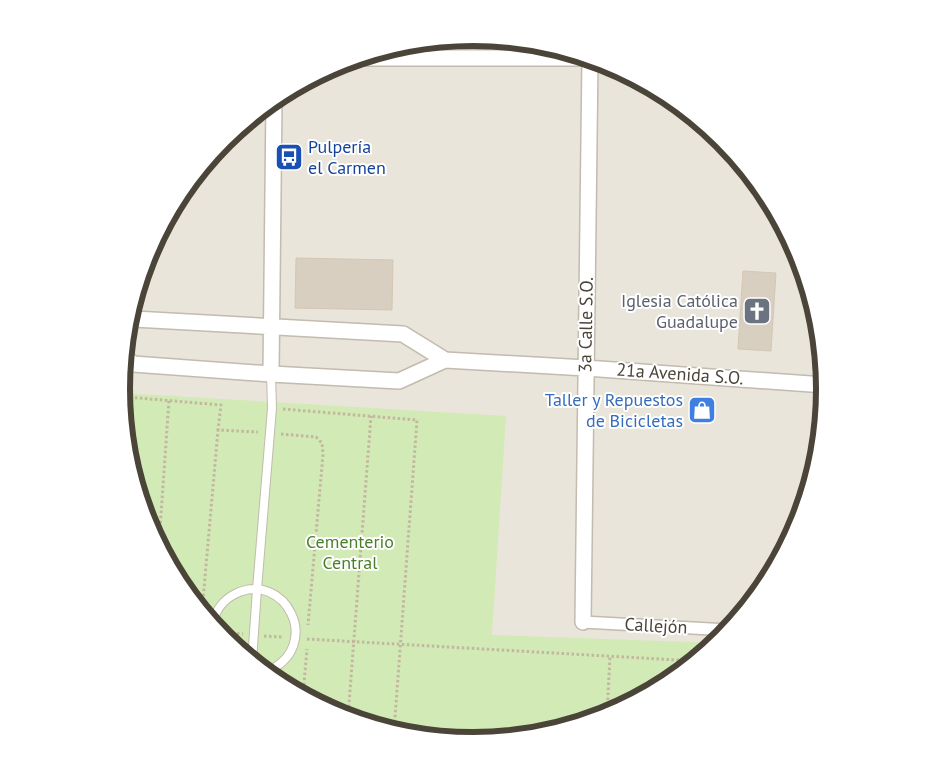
<svg xmlns="http://www.w3.org/2000/svg" width="947" height="779" font-family="'PT Sans',sans-serif">
	<rect width="100%" height="100%" fill="#f6f3ec"/>
	<path fill="#eae5da" d="M122 389a351 351 0 1 1 702 0a351 351 0 1 1-702 0Z"/>
	<path fill="#d2eab5" d="M122,393L506,416L492,635L716,643L669,682L608,715L542,735L473,741L405,735L339,715L278,682L254,663L224,638L181,585L148,524L128,458Z"/>
	<path fill="#d8cfc1" stroke="#d3c7b4" d="M474,38H482V44L449,43V40Z
		M449,40V43H419Z
		M514,42L532,43V44L514,43Z
		M296,258L393,260L392,310L295,308Z
		M743,271L776,273L771,351L738,349Z"/>
	<g fill="none" stroke-linecap="round" stroke-linejoin="round">
		<g stroke="#c2bbae" stroke-width="10">
			<path id="service" d="M213,624C215,611 223,600 235,594C284,569 326,646 266,672
				M252,661L257,589L272,408L271,374"/>
		</g>
		<g stroke="#c2bbae" stroke-width="14">
			<path id="pedestrian" d="M583,622L729,630"/>
		</g>
		<g stroke="#c2bbae" stroke-width="18">
			<path id="minor" d="M361,58H587
				M128,322L134,319L403,334L445,360
				M125,357L133,364L271,374L399,381L445,360L586,368L825,385
				M271,374L274,100
				M583,622L590,59"/>
		</g>
		<path stroke="#c4b79f" stroke-width="3" stroke-dasharray="2.5 2.5" stroke-linecap="butt" d="M283,409L417,420L394,731
			M125,424L127,397L221,405L218,430L258,432
			M281,434L316,437L322,443L323,454L308,625
			M159,543L169,400
			M202,611L218,430
			M222,633L243,634
			M264,636L283,637
			M307,639L695,661
			M303,695L307,649
			M607,715L610,656
			M348,717L371,416"/>
		<use href="#service" stroke="#fff" stroke-width="8"/>
		<use href="#pedestrian" stroke="#fff" stroke-width="11"/>
		<use href="#minor" stroke="#fff" stroke-width="15"/>
	</g>
	<defs>
		<g id="bus-square" transform="scale(1.4375)"><rect x="-9" y="-9" width="18" height="18" rx="4" fill="#1a4fb4" stroke="#fff"/><path d="M-5-6H5V4H4V6H2V4H-2V6H-4V4H-5ZM-3.5-4V0h7V-4ZM-3.5 1.2v1.5H-2V1.2ZM2 1.2v1.5H3.5V1.2Z" fill="#fff"/></g>
		<g id="church-square" transform="scale(1.4375)"><rect x="-9" y="-9" width="18" height="18" rx="4" fill="#6b7280" stroke="#fff"/><path d="M-1.2-6h2.4v3.5h3.3v2.4h-3.3V6h-2.4V-.1h-3.3v-2.4h3.3Z" fill="#fff"/></g>
		<g id="shop-square" transform="scale(1.4375)"><rect x="-9" y="-9" width="18" height="18" rx="4" fill="#3f7fe0" stroke="#fff"/><path d="M-5-2.5h2.3a2.7 3.5 0 0 1 5.4 0H5L5.5 6h-11ZM-1.5-2.5h3a1.5 2.3 0 0 0-3 0Z" fill="#fff"/></g>
	</defs>
	<g fill-rule="evenodd">
		<use href="#bus-square" x="289" y="157"/>
		<use href="#church-square" x="757" y="311"/>
		<use href="#shop-square" x="702" y="410"/>
	</g>
	<g text-anchor="middle" stroke-width="4" stroke-linejoin="round" paint-order="stroke">
		<g font-size="18" fill="#164399" stroke="#fff" text-anchor="start">
			<text x="308" y="153">Pulpería<tspan x="308" dy="21">el Carmen</tspan></text>
		</g>
		<g font-size="18" fill="#5b616d" stroke="#fff" text-anchor="end">
			<text x="738" y="307">Iglesia Católica<tspan x="738" dy="21">Guadalupe</tspan></text>
		</g>
		<g font-size="18" fill="#4b4439" stroke="#fff">
			<text transform="translate(586 325) rotate(-89)" y="6">3a Calle S.O.</text>
			<text transform="translate(680 374) rotate(4)" y="6">21a Avenida S.O.</text>
			<text transform="translate(656 626) rotate(3)" y="6">Callejón</text>
		</g>
		<g font-size="18" fill="#366cbe" stroke="#fff" text-anchor="end">
			<text x="683" y="406">Taller y Repuestos<tspan x="683" dy="21">de Bicicletas</tspan></text>
		</g>
		<g font-size="18" fill="#4a7f2a" stroke="#fff">
			<text x="350" y="548">Cementerio<tspan x="350" dy="21">Central</tspan></text>
		</g>
	</g>
	<path d="M0 0H947V779H0ZM130 389a343 343 0 1 1 686 0a343 343 0 1 1-686 0Z" fill="#fff" fill-rule="evenodd"/>
	<path fill="none" stroke="#4b4439" stroke-width="6" d="M130 389a343 343 0 1 1 686 0a343 343 0 1 1-686 0Z"/>
</svg>
